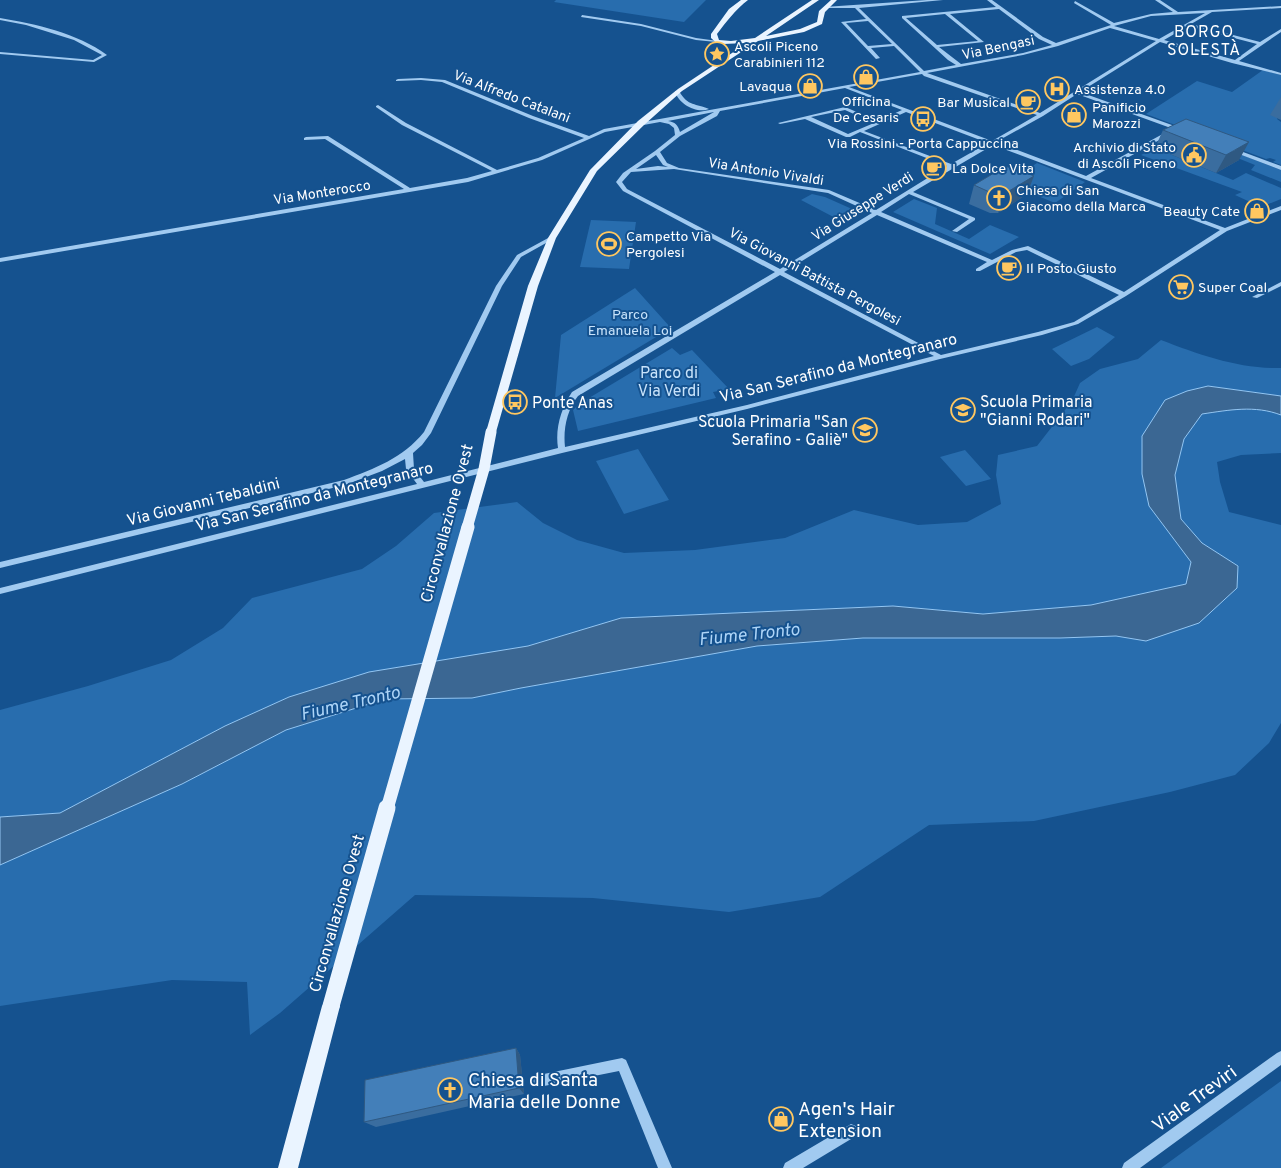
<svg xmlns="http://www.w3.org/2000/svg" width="1281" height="1168" font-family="Overpass,sans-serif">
	<rect width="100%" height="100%" fill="#15528f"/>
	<path fill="#286dae" d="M556,0H706L684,22L554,2Z
		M1263,70L1281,75V107L1277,119L1281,122V165L1273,162L1276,160L1270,158L1266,159L1146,114L1197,81L1232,92Z
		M1185,133L1281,170V182L1251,170L1255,165L1225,153Z
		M1155,148L1233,180L1246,173L1281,188V199L1261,207L1235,195L1242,192L1141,155Z
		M1037,163L1085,182L1055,203L1006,183Z
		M812,194L825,197L861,213L845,223L801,200Z
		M914,199L937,208L935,224L969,239L990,225L1019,237L990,254L893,212Z
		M591,220L636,222L629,269L580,267Z
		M635,288L671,328L555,398L561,335Z
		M1097,327L1115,337L1089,359L1071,366L1052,349Z
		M1161,340C1200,355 1239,369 1281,368V396L1208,386L1149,506L1191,562L1186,584L1091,605L983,614L893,606L621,618L528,646L289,697L225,726L60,813L0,817V710L88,686L171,660L223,628L252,598L362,569L396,546L434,513L517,502L543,523L577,540L624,553L695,550L785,538L854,510L918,525L967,522L1001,504L996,475L998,455L1037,446L1072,401L1080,383L1100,369L1138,359Z
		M672,348L680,355L692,350L729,389L713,392L716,398L578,431L573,410L579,404Z
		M1236,409L1267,410L1281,415V453L1241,455L1217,462L1220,482L1229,512L1281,525V723L1269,743L1235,775L1170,792L1034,821L929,825L820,897L729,912L593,898L415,895L280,1013L250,1035L247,982L172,980L0,1006V865L182,784L286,730L385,699L472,698L521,688L757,646L863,638H1060L1116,636L1146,641L1238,566L1202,543L1181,519L1175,475L1184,439L1201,414Z
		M638,449L669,500L624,514L596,461Z
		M965,450L991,479L966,486L940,457Z
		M1281,1081V1168H1161Z"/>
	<path fill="#3b6793" stroke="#93c6f3" d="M1208,386L1281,396V415C1255,405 1229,410 1202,414L1184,439L1175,475L1181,519L1202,543L1238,566L1237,588L1199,623L1146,641L1116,636L1060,638H863L757,646L521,688L472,698L385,699L286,730L182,784L0,865V817L60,813L225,726L289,697L369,672L528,646L621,618L893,606L983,614L1091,605L1186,584L1191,562L1149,506L1142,474V436L1165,400L1187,391Z"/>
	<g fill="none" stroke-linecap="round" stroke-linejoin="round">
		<path fill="#a1caf0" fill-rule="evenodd" d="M927,0H943L859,8L924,71L956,65L948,60L902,18V16L996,7L987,0H992L1043,37L1056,43L1111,25L1074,3L1075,1L1114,23L1151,14L1173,12L1155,0H1160L1178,12L1281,6V8L1212,12L1191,24L1260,42L1281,29V32L1239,61L1281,73V75L1232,63L1160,42L1080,92L1183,129V131H1179L1077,94L1043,116L996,142L1086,176L1170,130L1172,131V133L1091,178L1225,228L1281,206V210L1227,231L1126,296L1078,324L1042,335L940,359L747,409L562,453L0,594V588L417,484L406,469L405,459L382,471L345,485L0,568V562L344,480C374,469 403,458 424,432L496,286L517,255L550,237L555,238L521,257L502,286L431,433L422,445L413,453L414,469L424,482L558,448C555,428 561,409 572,392L775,272L623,191L616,182L623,173L655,151L675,135L674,128L669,124L660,122L605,132L542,160L468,182L0,262V258L404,189L325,139L304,140V138L306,137L328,136L410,188L467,178L492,171L402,125L376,107V106L378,105L406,123L497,170L538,158L584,138L529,118L442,82L421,80L396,81V80L398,79L421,78L445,80L533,116L589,136L604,129L920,72L894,46L871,48L880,58L876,59L841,22L866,19L855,8H826L824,7ZM999,9L1039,39L1052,45L1023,53L961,64L939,47L984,42L950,14ZM1205,13L1159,39L1114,26L1151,16ZM945,14L978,41L937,45L906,18ZM868,21L892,44L868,46L846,23ZM1188,26L1257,44L1235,60L1164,40ZM1110,28L1156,41L1040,113L927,73L1023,55L1058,46ZM922,74L924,76L1037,115L992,141L849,87ZM845,88L902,110L878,121L845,107L778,123L780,124L805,119L846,137H850L860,132L947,166L876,210L829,190L679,168L667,163L660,152L680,136L717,116L720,111ZM845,110L874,123L848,134L811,117ZM714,112L680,132C678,125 675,122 668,121ZM906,112L988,143L951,164L864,131ZM993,145L1220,230L1124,292L1028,246L1012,250L992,260L881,212L909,194L969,219L952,231L957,232L975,220V218L913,192ZM656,155L663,165L668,167L658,166L636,169ZM674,169L828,193L872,213L780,269L627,189L622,182L631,172ZM877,215L987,262L976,269V271H980L1016,252L1027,250L1119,295L1074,322L1038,332L941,355L784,272ZM780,275L934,356L747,405L565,447C563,429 567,410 578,396Z
			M582,15L641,24L696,38L718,41L716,42L696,40L641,26L581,17Z
			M0,18C36,24 77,33 107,55L94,62L0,54V52L93,60L102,55L74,40L26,25L0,20Z
			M675,91H679C688,107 696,103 709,109C697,114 678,104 675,91Z
			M1231,149H1235L1281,166V170L1231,151Z
			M1281,282V286L1257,298L1252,297Z
			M1281,1051V1065L1140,1168H1122L1124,1163L1277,1053Z
			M622,1058L626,1060L672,1168H658L619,1071L539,1087L534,1086L533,1081L534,1076L539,1075Z
			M851,1124L856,1126L858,1131L856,1136L803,1168H783L785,1163Z"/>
		<path fill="#eaf4ff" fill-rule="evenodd" d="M741,0H748C735,10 727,21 717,34L719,40L731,41L755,38L812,0H819L766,36L800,29L817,22L819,11L831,0H837L825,12L822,24L804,32L758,41L682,91L644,125L597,171L556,238L538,286L496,432L495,435H487L486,432L528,286L548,238L590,170L638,121L678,89L747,43L723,44L721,47L711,38V34L729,9Z
			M331,997L337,1000L340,1006L298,1168H278L322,1006L325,1000Z"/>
		<path stroke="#eaf4ff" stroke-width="11" d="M467,528L484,469L491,432"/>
		<path stroke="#eaf4ff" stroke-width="13" d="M387,809L468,527"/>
		<path stroke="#eaf4ff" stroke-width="17" d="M331,1006L387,808"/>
	</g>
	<path fill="#3a6d9f" d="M1281,97V120L1270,115Z
		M1163,130L1239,160L1216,173L1155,148Z
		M1034,176L1027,194L998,213H990L969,204L974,185Z
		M516,1048L520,1055L524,1094L376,1127L364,1122Z"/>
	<path fill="#2f5982" d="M1249,142L1239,160L1216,173L1226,155Z
		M1034,176L1027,194L998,213L1004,194Z
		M516,1048L520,1055L524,1094L519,1088Z"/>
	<path fill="#437fb9" stroke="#2f5982" d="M1186,119L1249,142L1226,155L1163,130Z
		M1004,167H1012L1034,176L1004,194L996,195L974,185Z
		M516,1048L519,1088L364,1122L365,1080Z"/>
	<defs>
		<g id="sight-ring" transform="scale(1.25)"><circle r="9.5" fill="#15528f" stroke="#ffc760" stroke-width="1.5"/><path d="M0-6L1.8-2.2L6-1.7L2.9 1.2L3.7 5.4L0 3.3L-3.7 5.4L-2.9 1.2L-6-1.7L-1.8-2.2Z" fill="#ffc760"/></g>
		<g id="shop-ring" transform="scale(1.25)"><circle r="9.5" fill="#15528f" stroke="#ffc760" stroke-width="1.5"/><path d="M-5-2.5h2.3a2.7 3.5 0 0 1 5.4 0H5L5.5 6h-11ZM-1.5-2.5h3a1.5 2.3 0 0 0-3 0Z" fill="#ffc760"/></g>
		<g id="hospital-ring" transform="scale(1.25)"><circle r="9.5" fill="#15528f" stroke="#ffc760" stroke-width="1.5"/><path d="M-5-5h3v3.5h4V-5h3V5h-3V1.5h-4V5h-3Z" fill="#ffc760"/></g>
		<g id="cafe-ring" transform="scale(1.25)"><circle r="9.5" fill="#15528f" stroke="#ffc760" stroke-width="1.5"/><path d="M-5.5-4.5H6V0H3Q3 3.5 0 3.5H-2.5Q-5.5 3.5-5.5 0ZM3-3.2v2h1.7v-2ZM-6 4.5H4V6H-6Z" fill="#ffc760"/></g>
		<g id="bus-ring" transform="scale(1.25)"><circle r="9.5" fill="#15528f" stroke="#ffc760" stroke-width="1.5"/><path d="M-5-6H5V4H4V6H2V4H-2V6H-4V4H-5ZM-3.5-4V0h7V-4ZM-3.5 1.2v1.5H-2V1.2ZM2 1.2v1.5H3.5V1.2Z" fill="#ffc760"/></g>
		<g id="civic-ring" transform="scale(1.25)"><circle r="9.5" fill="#15528f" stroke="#ffc760" stroke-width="1.5"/><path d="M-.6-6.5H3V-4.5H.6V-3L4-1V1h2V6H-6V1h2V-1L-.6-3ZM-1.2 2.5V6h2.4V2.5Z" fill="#ffc760"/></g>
		<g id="church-ring" transform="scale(1.25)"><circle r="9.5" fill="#15528f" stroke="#ffc760" stroke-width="1.5"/><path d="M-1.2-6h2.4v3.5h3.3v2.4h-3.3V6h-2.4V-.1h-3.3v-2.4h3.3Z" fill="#ffc760"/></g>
		<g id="stadium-ring" transform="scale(1.25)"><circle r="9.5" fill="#15528f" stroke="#ffc760" stroke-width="1.5"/><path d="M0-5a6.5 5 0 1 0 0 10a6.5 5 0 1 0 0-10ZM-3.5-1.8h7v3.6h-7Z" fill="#ffc760"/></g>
		<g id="supermarket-ring" transform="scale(1.25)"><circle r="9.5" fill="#15528f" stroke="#ffc760" stroke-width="1.5"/><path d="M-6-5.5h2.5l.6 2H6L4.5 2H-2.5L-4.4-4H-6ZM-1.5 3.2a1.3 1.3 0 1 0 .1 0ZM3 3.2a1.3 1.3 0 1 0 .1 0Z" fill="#ffc760"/></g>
		<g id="school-ring" transform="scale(1.25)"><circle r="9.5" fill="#15528f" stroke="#ffc760" stroke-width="1.5"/><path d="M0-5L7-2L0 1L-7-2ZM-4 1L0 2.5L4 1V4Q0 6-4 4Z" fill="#ffc760"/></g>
	</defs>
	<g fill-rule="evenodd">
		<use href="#sight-ring" x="717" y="54"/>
		<use href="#shop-ring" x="866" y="77"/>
		<use href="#shop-ring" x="810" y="86"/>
		<use href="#hospital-ring" x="1057" y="89"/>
		<use href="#cafe-ring" x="1028" y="102"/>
		<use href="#shop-ring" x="1074" y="115"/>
		<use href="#bus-ring" x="923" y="119"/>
		<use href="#civic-ring" x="1194" y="155"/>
		<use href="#cafe-ring" x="934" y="168"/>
		<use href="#church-ring" x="999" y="198"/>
		<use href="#shop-ring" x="1257" y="211"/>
		<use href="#stadium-ring" x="609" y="244"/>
		<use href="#cafe-ring" x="1009" y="268"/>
		<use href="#supermarket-ring" x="1181" y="287"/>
		<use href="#bus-ring" x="515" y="402"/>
		<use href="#school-ring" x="963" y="410"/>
		<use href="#school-ring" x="865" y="430"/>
		<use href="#church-ring" x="450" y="1090"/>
		<use href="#shop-ring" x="781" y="1119"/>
	</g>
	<g text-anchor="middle" stroke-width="4" stroke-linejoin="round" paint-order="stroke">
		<g font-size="14" fill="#fff" stroke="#15528f" text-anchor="start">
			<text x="734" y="51">Ascoli Piceno<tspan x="734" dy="16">Carabinieri 112</tspan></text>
			<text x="792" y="91" text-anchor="end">Lavaqua</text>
			<text x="1074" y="94">Assistenza 4.0</text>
			<text x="866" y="106" text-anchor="middle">Officina<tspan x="866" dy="16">De Cesaris</tspan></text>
			<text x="1010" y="107" text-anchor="end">Bar Musical</text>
			<text x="1092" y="112">Panificio<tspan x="1092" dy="16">Marozzi</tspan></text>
			<text x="923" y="148" text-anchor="middle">Via Rossini - Porta Cappuccina</text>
			<text x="1176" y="152" text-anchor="end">Archivio di Stato<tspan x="1176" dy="16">di Ascoli Piceno</tspan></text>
			<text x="952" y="173">La Dolce Vita</text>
			<text x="1016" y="195">Chiesa di San<tspan x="1016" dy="16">Giacomo della Marca</tspan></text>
			<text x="1240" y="216" text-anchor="end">Beauty Cate</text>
			<text x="626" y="241">Campetto Via<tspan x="626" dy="16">Pergolesi</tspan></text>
			<text x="1026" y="273">Il Posto Giusto</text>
			<text x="1198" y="292">Super Coal</text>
		</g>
		<g font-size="14" fill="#fff" stroke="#15528f">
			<text transform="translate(998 47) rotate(-12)" y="5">Via Bengasi</text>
			<text transform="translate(512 96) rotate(21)" y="5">Via Alfredo Catalani</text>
			<text transform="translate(766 171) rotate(9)" y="5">Via Antonio Vivaldi</text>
			<text transform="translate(322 192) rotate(-9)" y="5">Via Monterocco</text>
			<text transform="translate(862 206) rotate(-32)" y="5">Via Giuseppe Verdi</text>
			<text transform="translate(815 276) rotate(28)" y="5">Via Giovanni Battista Pergolesi</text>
		</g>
		<g font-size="14" fill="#c8e3fb" stroke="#15528f">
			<text x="630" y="319">Parco<tspan x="630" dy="16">Emanuela Loi</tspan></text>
		</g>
		<g font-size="16" letter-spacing="1" fill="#fff" stroke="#15528f">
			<text x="1204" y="37">BORGO<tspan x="1204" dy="18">SOLESTÀ</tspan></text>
		</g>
		<g font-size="16" fill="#fff" stroke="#15528f">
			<text transform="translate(838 367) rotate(-14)" y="6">Via San Serafino da Montegranaro</text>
			<text transform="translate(314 496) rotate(-14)" y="6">Via San Serafino da Montegranaro</text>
			<text transform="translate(203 501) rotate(-14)" y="6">Via Giovanni Tebaldini</text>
			<text transform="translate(446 523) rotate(-75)" y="6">Circonvallazione Ovest</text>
			<text transform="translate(336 913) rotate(-74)" y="6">Circonvallazione Ovest</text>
		</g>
		<g font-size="16" fill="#c8e3fb" stroke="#15528f">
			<text x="669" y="378">Parco di<tspan x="669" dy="18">Via Verdi</tspan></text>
		</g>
		<g font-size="16" fill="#fff" stroke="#15528f" text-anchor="start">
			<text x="980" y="407">Scuola Primaria<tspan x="980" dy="18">"Gianni Rodari"</tspan></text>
			<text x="532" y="408">Ponte Anas</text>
			<text x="848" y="427" text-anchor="end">Scuola Primaria "San<tspan x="848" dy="18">Serafino - Galiè"</tspan></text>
		</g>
		<g font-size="18" font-style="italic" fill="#add4f7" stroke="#15528f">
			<text transform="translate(749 634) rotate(-6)" y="6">Fiume Tronto</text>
			<text transform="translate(350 703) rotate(-13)" y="6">Fiume Tronto</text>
		</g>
		<g font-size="19" fill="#fff" stroke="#15528f" text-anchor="start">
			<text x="468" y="1086">Chiesa di Santa<tspan x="468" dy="22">Maria delle Donne</tspan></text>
			<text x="798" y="1115">Agen's Hair<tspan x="798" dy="22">Extension</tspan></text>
		</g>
		<g font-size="19" fill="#fff" stroke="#15528f">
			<text transform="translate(1194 1098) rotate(-36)" y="7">Viale Treviri</text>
		</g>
	</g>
</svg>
